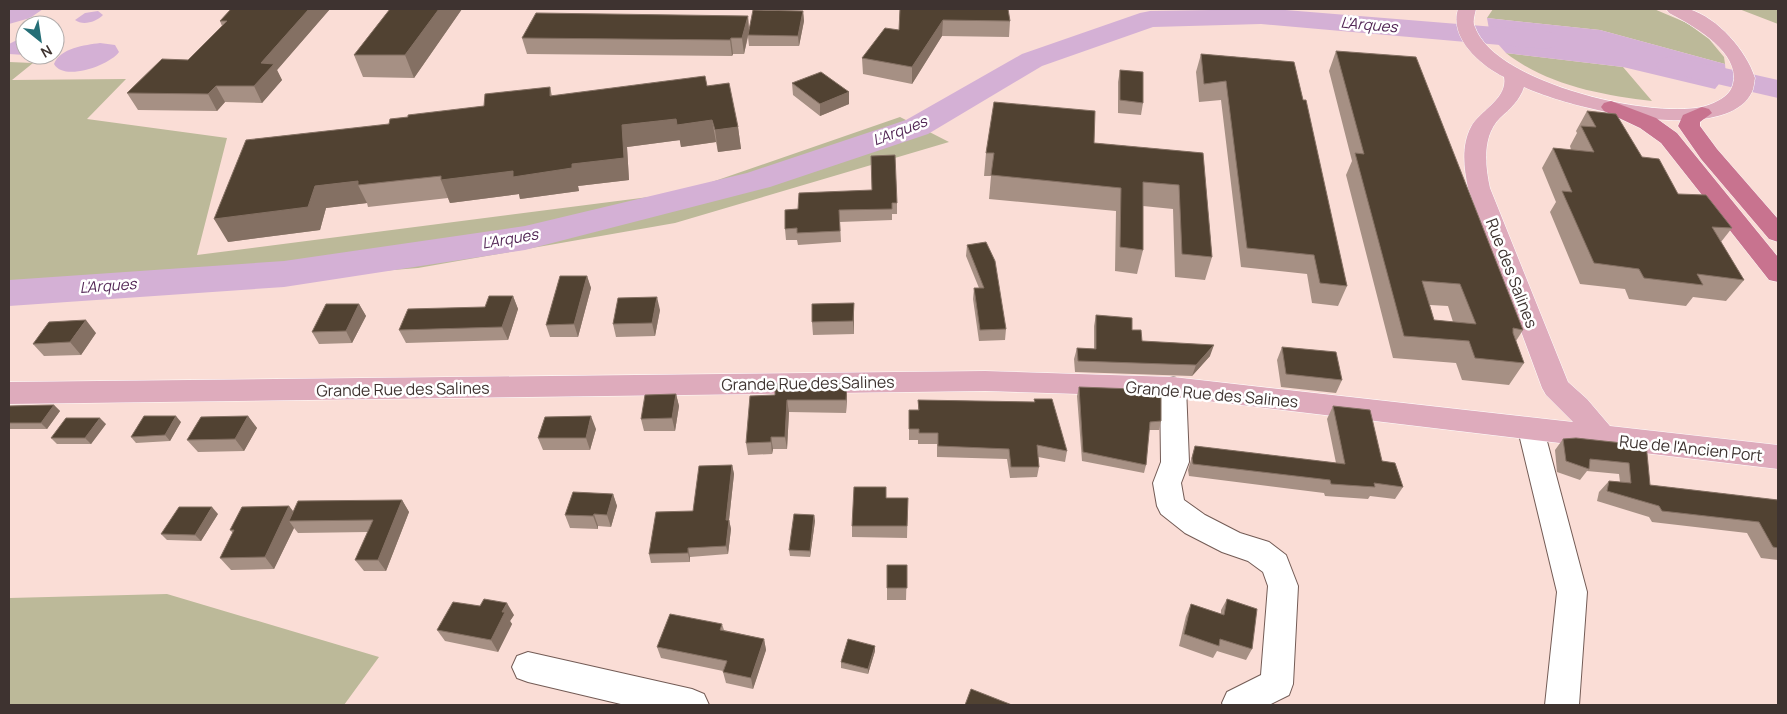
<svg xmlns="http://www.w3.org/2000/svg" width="1787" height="714" font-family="Manrope,sans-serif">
	<rect width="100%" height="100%" fill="#faddd6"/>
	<path fill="#bcb999" d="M1493,9H1654L1687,23L1709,39L1724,57L1725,64L1600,30L1487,18Z
		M1739,9H1778V24Z
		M1506,53L1623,67L1652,101C1601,95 1547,85 1506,53Z
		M9,62L33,63L12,80L126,79L87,119L227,138L197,255L680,193L900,117L949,142L675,223L418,268L9,301Z
		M167,594L379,657L344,705H9V598Z"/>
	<path fill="#d4b0d5" d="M9,9H43L30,18L9,24Z
		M98,11L103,15C96,22 83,26 75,20L85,13Z
		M1487,18L1600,30L1725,64L1726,75L1715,89L1623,67L1506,53L1490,35Z
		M25,36V55L9,54V44Z
		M100,43L115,45L119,52C110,65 64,82 54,64C60,48 85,45 100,43Z"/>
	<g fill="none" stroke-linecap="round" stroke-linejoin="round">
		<path fill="#d4b0d5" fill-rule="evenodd" d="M1273,9L1546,31L1556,34L1560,40L1556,46L1546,49L1261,24L1153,27L1042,66L928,134L770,187L525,250L284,287L9,306V280L284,261L525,226L747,173L906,120L1022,54L1140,13L1150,11Z
			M1671,56L1778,80V98L1661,71L1656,65L1661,59Z"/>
		<g stroke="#735b55" stroke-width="2">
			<path id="minor" d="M1173,377L1182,380L1186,387L1189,462L1181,483L1184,500L1205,515L1240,533L1269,542L1286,555L1298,586L1293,684L1289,695L1269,705H1223L1222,703L1227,692L1261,675L1268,586L1263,572L1248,561L1222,552L1185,533L1161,514L1157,506L1153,483L1161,462L1160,387L1164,380Z
				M1531,420L1540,423L1544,430L1587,592L1579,705H1545L1557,592L1518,430L1522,423Z
				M528,652L692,689L704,694L709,705H625L528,682L517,678L512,667L517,656Z"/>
		</g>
		<g stroke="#fff" stroke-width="1">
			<path id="major" d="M1458,9H1476C1475,14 1472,22 1475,27C1495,83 1649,118 1701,107C1714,104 1730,97 1733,84C1741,52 1692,25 1669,13L1666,9C1673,9 1683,7 1689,9C1718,18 1746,50 1755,78C1754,82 1754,88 1752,92C1725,148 1566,107 1524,87C1520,100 1510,109 1500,118C1482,136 1485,165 1490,188L1568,382L1587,399L1610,426L1778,445V469L1173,397L985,391L9,404V382L985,371L1173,377L1573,422L1546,395L1542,388L1468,188C1464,168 1461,146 1471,127C1480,110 1508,99 1504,77C1480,65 1449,38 1458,9Z"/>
		</g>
		<g stroke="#fff" stroke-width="1">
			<path id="highway" d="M1611,101L1656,118L1677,133L1778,257V282L1769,280L1661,143L1640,128L1604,111L1601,107L1604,103Z
				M1702,107L1709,109L1712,113L1700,122V126L1717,149L1778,219V242L1769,239L1701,159L1678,126L1683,115Z"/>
		</g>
		<use href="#minor" fill="#fff" fill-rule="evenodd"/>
		<use href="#major" fill="#deabbc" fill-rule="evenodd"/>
		<use href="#highway" fill="#c8738f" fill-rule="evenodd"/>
	</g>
	<path fill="#a69084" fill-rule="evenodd" d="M231,9H330L277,70L282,80L262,103L225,102L217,111L138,110L127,93L188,60L222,26L220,21Z
		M390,9H462L414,78L363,77L354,55Z
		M900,9L1010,21L1009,37L942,36L912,84L863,74L862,58L899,30Z
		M803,11L804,21L799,46H749L748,37L744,54H733L732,56L527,54L522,38L748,16L749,29Z
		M1336,51L1523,330L1516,341L1524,363L1509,385L1462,380L1456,363L1393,358L1346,175L1352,161L1329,71ZM1430,305L1448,306L1453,322L1434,320Z
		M1201,54L1294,62L1347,286L1338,306L1312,303L1307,274L1241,267L1221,100L1199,102L1196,72Z
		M1120,70L1143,103L1141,115L1118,113V82Z
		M792,83L849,92V104L820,116L793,95Z
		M707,86L738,127L741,149L718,152L716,142L681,147L680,140L627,147L629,180L578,186L579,191L520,199L519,194L450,203L448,198L368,207L367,203L326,208L320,230L228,242L389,124L408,117L484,106L550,87L552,96Z
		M1587,111L1642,157L1678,194L1732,228L1721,242L1744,280L1726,301L1693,297L1686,306L1629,299L1625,289L1580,284L1550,212L1556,202L1542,168L1553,148L1571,150L1570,146L1577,133L1576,131Z
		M1094,143L1203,153L1212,257L1205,280L1175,277L1173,209L1143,206V250L1137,274L1115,271L1116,211L989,199L991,176H984L986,153Z
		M897,203V214H892V220L840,222L841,242L798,245L797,240H786L785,229V210Z
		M967,245L1006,329L1005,340L979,341L973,299L974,288H979L966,256Z
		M587,276L591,288L578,337H550L546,325Z
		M513,296L518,309L508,340L406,343L399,330L485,307Z
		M854,303V334L813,335L812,322Z
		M359,304L366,316L352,343L319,344L312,332Z
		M660,310L655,336L616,337L613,324Z
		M1096,315L1132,330L1142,341L1210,356L1192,376L1075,372L1074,359L1077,348L1094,349V326Z
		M96,333L81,355L44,356L33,344Z
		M1282,347L1342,380L1336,393L1281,387L1277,360Z
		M1079,387L1161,421L1159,430H1149L1146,465L1144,473L1082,461L1077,396Z
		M676,394L679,406L675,431H644L641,419Z
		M775,395H847L846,413L789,412L787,449H773L772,454L748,455L746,443Z
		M1034,399L1067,451L1065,462L1038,457L1039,467L1037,477L1010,478L1007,459L937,457V444H918V440H909V410H918V400L1034,402Z
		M54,405L60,411L47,429H9V406Z
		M1333,406L1382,461L1403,487L1395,499L1370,496L1368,499L1325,496L1324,493L1189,476L1188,470L1195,446L1336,463L1327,419Z
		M248,416L257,428L244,451L198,452L187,440Z
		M181,422L170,441L136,443L131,437Z
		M106,424L91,444H57L51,438Z
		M596,429L590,450H543L538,438Z
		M1563,439L1618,442L1620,440L1650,485L1778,500V560L1761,558L1747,533L1652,522L1649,517L1597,501L1599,492L1609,481L1620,482L1619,474L1587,471L1580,480L1557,472L1555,450Z
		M732,465L734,474L729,520L731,529L728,554L690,557V562L651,563L649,554L693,511Z
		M613,494L617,506L611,527L598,526V529L570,528L565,515Z
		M887,498H908L907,538L852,537V526Z
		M402,500L409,512L386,571H364L355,560L368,532L298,533L294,528L274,569L231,570L220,558L233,533L230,530L289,506L293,511Z
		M218,514L201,541L167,540L161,534Z
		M814,515L815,521L810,557L790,556L789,550Z
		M887,565H907L906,600H887Z
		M1227,599L1252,649L1246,660L1217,651L1213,658L1179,646L1186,616L1191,604L1221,614V610Z
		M514,615L510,621L512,624L498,652L445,641L437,630Z
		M722,624L724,630L764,639L766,650L753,689L726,683L723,672V671L661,658L657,647Z
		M875,646V651L868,674L841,668V662Z"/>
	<path fill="#847063" d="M309,9H330L277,70L282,80L262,103L254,86L261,63Z
		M439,9H462L414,78L405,55Z
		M803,11L804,21L799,46L798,36Z
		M748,16L749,31L748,35L744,54L742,38Z
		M943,20L942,36L912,84V67Z
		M731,38L733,54L732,56L730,40Z
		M216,86L225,102L217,111L208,94Z
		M849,92V104L820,116V104Z
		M676,119L680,140L627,147L629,180L578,186L579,191L520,199L519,194L450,203L441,180L572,164L622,125Z
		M712,120L716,142L681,147L677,125Z
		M738,127L741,149L718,152L715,130Z
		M358,181V185L367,203L326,208L320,230L228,242L214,219L315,186Z
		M587,276L591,288L578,337L574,324Z
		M513,296L518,309L508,340L502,327Z
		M657,297L660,310L655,336L652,323Z
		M854,303V334L853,321Z
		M359,304L366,316L352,343L346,331Z
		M86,320L96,333L81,355L70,342Z
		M1214,345L1210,356L1192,376L1196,365Z
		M847,383V395L846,413V400Z
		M676,394L679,406L675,431L672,418Z
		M787,400L789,412L787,449L785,437Z
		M54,405L60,411L47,429L41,423Z
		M176,416L181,422L170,441L165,435Z
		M248,416L257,428L244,451L235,439Z
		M591,416L596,429L590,450L586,438Z
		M100,418L106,424L91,444L85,438Z
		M771,437L773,449L772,454L771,442Z
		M732,465L734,474L728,529L726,520Z
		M613,494L617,506L611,527L607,515Z
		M402,500L409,512L386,571L378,560Z
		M289,506L298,518L289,521L294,528L274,569L265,557Z
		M212,507L218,514L201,541L195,535Z
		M594,514L598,526V529L593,516Z
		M814,515L815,521L810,557V551Z
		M729,520L731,529L728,554L726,546Z
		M688,548L690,557V562L688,553Z
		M507,603L514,615L510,621L512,624L498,652L491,640L502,612Z
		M764,639L766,650L753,689L751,678Z
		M875,646V651L868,674V669Z"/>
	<path fill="#514232" stroke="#847063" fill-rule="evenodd" d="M231,9H309L261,63L274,64L254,86H216L208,94L127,93L162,59L188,60L227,21H220Z
		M390,9H439L405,55H354Z
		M900,9H1008L1010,21L943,20L912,67L862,58L885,28L899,30Z
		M753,10L803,11L798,36L748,35Z
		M536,13L748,16L742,38H731L730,40L522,38Z
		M1336,51L1416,57L1523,330L1513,328V333L1524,363L1475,358L1469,341L1404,336L1355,153L1364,154ZM1422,281L1460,284L1476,324L1434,320Z
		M1201,54L1294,62L1303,100H1306L1347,286L1320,283L1314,255L1247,248L1226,81L1204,84Z
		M1120,70L1143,72V103L1120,100Z
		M821,72L849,92L820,104L792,83Z
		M705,76L707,86L729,83L738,127L715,130L712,120L677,125L676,119L622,125L624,158L572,164V168L513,177V171L441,180V176L358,185V181L315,186L308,207L214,219L246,140L389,124L390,119L408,117V115L484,106L485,94L550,87V96Z
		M994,102L1095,111L1094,143L1203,153L1212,257L1182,254L1179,185L1143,182V250L1120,247L1121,188L991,175L994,153H986Z
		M1587,111L1616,114L1642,157L1659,159L1678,194L1706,195L1732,228L1712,227L1744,280L1697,274L1703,285L1644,278L1639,269L1594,263L1562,191L1572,192L1553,148L1594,152L1581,126L1596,127Z
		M895,155L897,203H892V209L839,210L840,231L797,233V228L785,229V210L798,209L799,193L872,190L871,156Z
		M986,242L995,261L1006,329L980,330L974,288H984L967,245Z
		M560,276H587L574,324L546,325Z
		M489,296H513L502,327L399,330L408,309L485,307Z
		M657,297L652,323L613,324L618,298Z
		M854,303L853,321L812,322V304Z
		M326,304H359L346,331L312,332Z
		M1096,315L1132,318V330H1141L1142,341L1214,345L1196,365L1078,361L1077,348L1096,349Z
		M86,320L70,342L33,344L49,322Z
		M1282,347L1336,352L1342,380L1286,374Z
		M775,383H847L846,400H787L785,437H771V442L746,443L750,396L775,395Z
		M1079,387L1161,390V421L1150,422L1146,465L1083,452Z
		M676,394L672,418L641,419L645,395Z
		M1034,399H1052L1067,451L1037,445L1039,467H1011L1009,449L938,446V433H919V429H909V410H919L918,400L1035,402Z
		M54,405L41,423H9V406Z
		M1333,406L1370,410L1382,461L1395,463L1403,487L1374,483L1375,487L1331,484L1330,480L1193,464L1192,458L1195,446L1345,464Z
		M144,416H176L165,435L131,437Z
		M248,416L235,439L187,440L201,417Z
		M591,416L586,438H538L545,417Z
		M66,418H100L85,438H51Z
		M1576,438L1622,443L1620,440L1646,443L1650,485L1778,500V548L1773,547L1759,522L1662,511L1659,506L1607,491L1609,481L1631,483L1629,463L1590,459L1589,469L1566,461L1563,439Z
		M732,465L726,520H729L726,546L688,548V553L649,554L656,512L693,511L699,466Z
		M854,487H886V498H908L907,526H852Z
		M573,492L613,494L607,515L594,514L593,516L565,515Z
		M402,500L378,560H355L373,520L289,521L298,501Z
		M289,506L265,557L220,558L234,530H230L242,507Z
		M179,507H212L195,535L161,534Z
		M794,514L814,515L810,551L789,550Z
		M887,565H907V588H887Z
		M484,599L507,603L502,612H505L491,640L437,630L453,602L480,606Z
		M1227,599L1257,609L1252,649L1220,639L1219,646L1184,634L1191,604L1224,615Z
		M670,614L722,624L720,630L764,639L751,678L723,672L727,661L657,647Z
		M848,639L875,646L868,669L841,662Z
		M971,689L1012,705H965Z"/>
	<g text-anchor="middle" stroke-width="5" stroke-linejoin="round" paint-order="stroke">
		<g font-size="15" font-style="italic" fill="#522655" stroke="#fff">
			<text transform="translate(1369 25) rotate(5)" y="5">L'Arques</text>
			<text transform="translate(900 131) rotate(-21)" y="5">L'Arques</text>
			<text transform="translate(510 239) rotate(-10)" y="5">L'Arques</text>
			<text transform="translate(108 286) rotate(-4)" y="5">L'Arques</text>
		</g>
		<g font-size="16" fill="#3e3330" stroke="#fff">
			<text transform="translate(1512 273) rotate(69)" y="6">Rue des Salines</text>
			<text transform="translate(808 383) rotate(-1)" y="6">Grande Rue des Salines</text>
			<text transform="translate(403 389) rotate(-1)" y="6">Grande Rue des Salines</text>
			<text transform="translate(1212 394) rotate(5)" y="6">Grande Rue des Salines</text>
			<text transform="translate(1691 448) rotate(6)" y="6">Rue de l'Ancien Port</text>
		</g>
	</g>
	<rect width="1787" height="714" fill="none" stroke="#3e3330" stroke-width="20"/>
	<g transform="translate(40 40) rotate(150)"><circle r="24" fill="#ffffff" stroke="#b2adac"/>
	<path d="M0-4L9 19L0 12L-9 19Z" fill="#256f77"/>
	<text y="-8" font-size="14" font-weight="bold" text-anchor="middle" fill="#3e3330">N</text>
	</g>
</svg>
